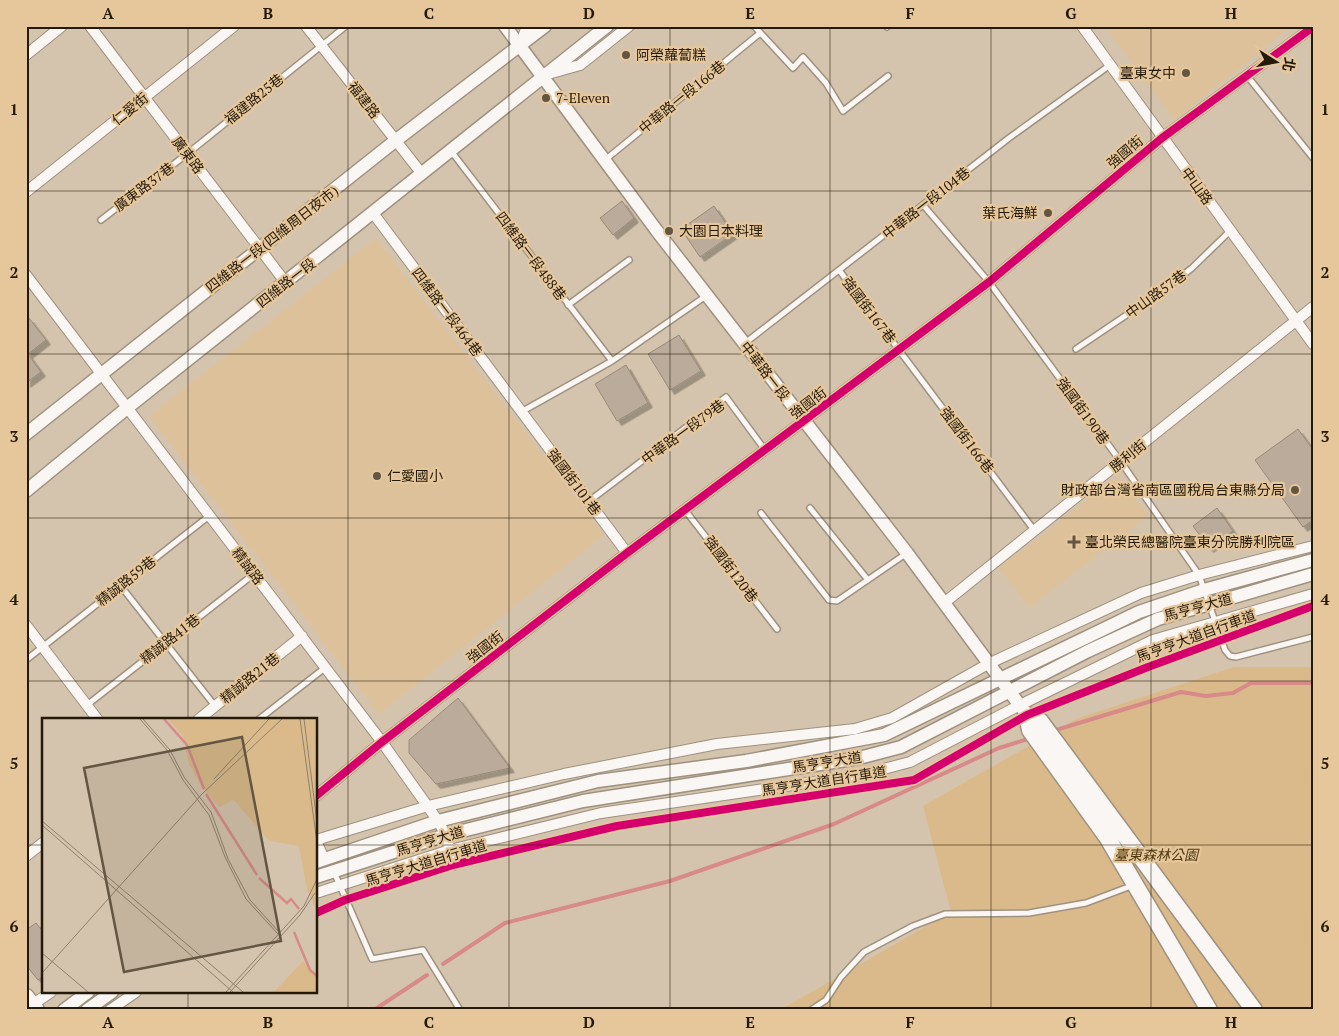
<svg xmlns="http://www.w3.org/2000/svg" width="1339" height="1036" font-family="'PT Serif','Noto Sans TC',serif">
	<defs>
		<filter id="shadow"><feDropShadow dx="4.5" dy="4.5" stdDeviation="0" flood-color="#0004"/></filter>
	</defs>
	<rect width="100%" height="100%" fill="#d5c4ad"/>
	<path fill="#dcc19b" d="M1105,26H1292L1174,120Z
		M376,238L604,535L379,714L149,416Z
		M1118,476L1148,516L1029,608L999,568Z"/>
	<path fill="#daba8a" d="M1234,667H1313V1010H780L951,912L923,806L1078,718Z"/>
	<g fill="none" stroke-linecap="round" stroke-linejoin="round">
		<path stroke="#d88a89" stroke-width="4" d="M1056,730L1181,692L1206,696L1233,693L1251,683H1313
			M443,964L505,923L670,881L834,824L999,748L1028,739
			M374,1010L427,975"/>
	</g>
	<path fill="#bbab9b" stroke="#988979" filter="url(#shadow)" d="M622,201L634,218L613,235L600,218Z
		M714,206L733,234L700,257L681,229Z
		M29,318L46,340L28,354L41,372L26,383V320Z
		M679,335L701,371L670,390L648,354Z
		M626,365L648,403L617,421L595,384Z
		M1298,429L1311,447H1313V520L1303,527L1255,460Z
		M1217,508L1233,531L1209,548L1193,526Z
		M458,698L510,768L436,784L409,753V740Z
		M36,923L44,933V976L38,980L26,965V930Z"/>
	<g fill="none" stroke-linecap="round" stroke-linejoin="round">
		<g stroke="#9e917f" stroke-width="8">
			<path id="service" d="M754,26L793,68L803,57L826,83L843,111L888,76
				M886,26L887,27
				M1248,77L1313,158
				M451,151L612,361
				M605,160L759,34
				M924,206L989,282L1121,462L1199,575L1225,650L1230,656L1236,657L1313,637
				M101,220L187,154L346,26
				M839,270L1034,530
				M568,305L629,260
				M745,343L1009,138L1110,65
				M1076,349L1162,291L1192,268L1230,231
				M521,412L612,361L706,296
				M588,502L726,397L765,450
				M810,508L868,580
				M685,510L777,629
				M761,513L829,600L837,601L907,553
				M120,585L215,706
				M26,660L209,516
				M87,705L254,574
				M258,720L326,667
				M334,872L372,959L423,950L460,1010
				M811,1010L826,1000L841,977L864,952L913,926L945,914L1029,913L1086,903L1131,886"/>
		</g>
		<g stroke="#9e917f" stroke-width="12">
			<path id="minor" d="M90,26L286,283
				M306,26L422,174
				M1082,26L1313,344
				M520,46L527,26
				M26,55L62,26
				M548,74L580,65L629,26
				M26,192L234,26
				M373,213L627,553
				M26,275L382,742L438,821L446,835L453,865
				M944,603L1313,307
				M26,625L98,720
				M198,720L302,636
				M316,796L382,742L627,553L989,282L1162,138L1313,27
				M316,840L428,806L564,774L717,744L855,729L892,718L988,664L1141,593L1199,575L1313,546
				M316,841L324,859
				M26,856L44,842
				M316,893L450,850L601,813L861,775L910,762L1020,705L1153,640L1313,594
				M32,1009V1005L51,992
				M110,1010L136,992"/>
		</g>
		<g stroke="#9e917f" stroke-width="15">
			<path id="tertiary" d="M505,26L657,231L907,553L1027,715
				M26,434L395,141L545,26
				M26,491L127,408L607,26
				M316,862L438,821L598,781L746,761L884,735L1139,612L1204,590L1313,560
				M316,877L446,835L583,801L859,758L901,747L1088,651L1158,619L1313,574
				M64,1010L88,992
				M87,1010L112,992"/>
		</g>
		<g stroke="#9e917f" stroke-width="19">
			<path id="primary" d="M1027,715L1040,721L1254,1010
				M1027,715L1030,730L1107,837L1209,1010
				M26,997L36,1010"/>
		</g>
		<use href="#service" stroke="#f9f6f3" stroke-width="5"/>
		<use href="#minor" stroke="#f9f6f3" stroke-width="10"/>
		<use href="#tertiary" stroke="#f9f6f3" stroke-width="12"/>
		<use href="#primary" stroke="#f9f6f3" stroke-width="16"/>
		<g stroke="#e6c79c" stroke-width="11">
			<path id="cycleway" d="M316,796L382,742L627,553L989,282L1162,138L1313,27
				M316,913L345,900L453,865L617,826L914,780L1027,715L1148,667L1313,606"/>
		</g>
		<use href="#cycleway" stroke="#d6006c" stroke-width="8"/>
	</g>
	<path fill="none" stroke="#251a09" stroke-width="1" stroke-opacity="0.55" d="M188,26V720M348,26V1010M509,26V1010M670,26V1010M830,26V1010M991,26V1010M1151,26V1010M26,191H1313M26,354H1313M26,518H1313M26,681H1313M26,845H44M316,845H1313M188,992V1010"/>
	<g fill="#635642" stroke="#e6c79c" stroke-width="2">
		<circle cx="626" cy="55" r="5"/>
		<circle cx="1186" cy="73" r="5"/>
		<circle cx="546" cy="98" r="5"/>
		<circle cx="1048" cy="213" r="5"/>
		<circle cx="669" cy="231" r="5"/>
		<circle cx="377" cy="476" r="5"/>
		<circle cx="1295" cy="490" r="5"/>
		<path d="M1071.5 534.5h5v5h5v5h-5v5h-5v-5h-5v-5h5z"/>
	</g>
	<g text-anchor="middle" stroke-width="4.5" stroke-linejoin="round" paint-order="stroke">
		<g font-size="14" fill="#251a09" stroke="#e6c79c" text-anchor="start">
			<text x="636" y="60">阿榮蘿蔔糕</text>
			<text x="1176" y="78" text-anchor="end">臺東女中</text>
			<text x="556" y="103">7-Eleven</text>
			<text x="1038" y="218" text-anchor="end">葉氏海鮮</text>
			<text x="679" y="236">大園日本料理</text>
			<text x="387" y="481">仁愛國小</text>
			<text x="1285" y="495" text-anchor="end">財政部台灣省南區國稅局台東縣分局</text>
			<text x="1085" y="547">臺北榮民總醫院臺東分院勝利院區</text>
		</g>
		<g font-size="14" fill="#251a09" stroke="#e6c79c">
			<text transform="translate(682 97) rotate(-39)" y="5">中華路一段166巷</text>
			<text transform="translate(254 99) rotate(-39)" y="5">福建路25巷</text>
			<text transform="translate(364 100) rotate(52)" y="5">福建路</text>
			<text transform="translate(130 109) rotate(-39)" y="5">仁愛街</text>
			<text transform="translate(1125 152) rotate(-40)" y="5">強國街</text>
			<text transform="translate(188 155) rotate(53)" y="5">廣東路</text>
			<text transform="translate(1197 186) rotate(54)" y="5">中山路</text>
			<text transform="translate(144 187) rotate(-37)" y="5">廣東路37巷</text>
			<text transform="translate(926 203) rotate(-38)" y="5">中華路一段104巷</text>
			<text transform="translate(272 239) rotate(-38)" y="5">四維路一段(四維周日夜市)</text>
			<text transform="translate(531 256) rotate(53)" y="5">四維路一段488巷</text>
			<text transform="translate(286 283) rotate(-38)" y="5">四維路一段</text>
			<text transform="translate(1156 294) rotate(-36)" y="5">中山路57巷</text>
			<text transform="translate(869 310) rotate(53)" y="5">強國街167巷</text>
			<text transform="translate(447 312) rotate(53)" y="5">四維路一段464巷</text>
			<text transform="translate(765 371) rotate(52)" y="5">中華路一段</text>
			<text transform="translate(808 403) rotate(-37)" y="5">強國街</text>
			<text transform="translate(1083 411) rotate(54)" y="5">強國街190巷</text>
			<text transform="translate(683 432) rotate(-36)" y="5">中華路一段79巷</text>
			<text transform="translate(967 440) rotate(53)" y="5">強國街166巷</text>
			<text transform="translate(1128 456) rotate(-39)" y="5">勝利街</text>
			<text transform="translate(574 482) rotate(53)" y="5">強國街101巷</text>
			<text transform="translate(248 566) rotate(53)" y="5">精誠路</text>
			<text transform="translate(731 569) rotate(53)" y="5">強國街120巷</text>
			<text transform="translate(126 581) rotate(-38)" y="5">精誠路59巷</text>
			<text transform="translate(1198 607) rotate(-15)" y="5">馬亨亨大道</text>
			<text transform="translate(1196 636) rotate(-20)" y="5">馬亨亨大道自行車道</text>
			<text transform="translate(170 639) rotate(-38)" y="5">精誠路41巷</text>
			<text transform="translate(485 647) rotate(-38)" y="5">強國街</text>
			<text transform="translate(250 678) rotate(-39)" y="5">精誠路21巷</text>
			<text transform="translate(827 762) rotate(-9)" y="5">馬亨亨大道</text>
			<text transform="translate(824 781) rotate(-9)" y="5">馬亨亨大道自行車道</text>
			<text transform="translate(430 841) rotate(-17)" y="5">馬亨亨大道</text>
			<text transform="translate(426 863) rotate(-17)" y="5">馬亨亨大道自行車道</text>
		</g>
		<g font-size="14" font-style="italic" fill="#50380f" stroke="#e6c79c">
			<text x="1156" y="860">臺東森林公園</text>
		</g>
	</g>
	<g transform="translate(42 718)">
		<rect width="275" height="275" fill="#d5c4ad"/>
		<path d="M126,1H275V194L265,172L257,128L227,123L192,82L177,89L159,68L147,46L141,18ZM261,243L275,259V274H232Z" fill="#daba8a"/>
		<path fill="none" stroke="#d88a89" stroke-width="2.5" d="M122,1L145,27L162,71M164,76L215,157M217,160L245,185L249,181L257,191M252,214L268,252L275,258"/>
		<path fill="none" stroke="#8f806b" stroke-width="1" d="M98,1L125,32L141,62L167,97L183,139L204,181L236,216M101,1L128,32L142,59L169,94L186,141L208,182L237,214M258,1L275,124M262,1L275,104M172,61L227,1M160,76L240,1M0,103L201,274M0,107L191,274M0,235L46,274M0,255L160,76M184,274L262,188L275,161M188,274L258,197L273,175"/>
		<path fill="#635642" fill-opacity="0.15" stroke="#635642" stroke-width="2.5" d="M200,19L239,223L82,254L42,50Z"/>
		<rect width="275" height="275" fill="none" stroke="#251a09" stroke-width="2.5"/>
	</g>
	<rect width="1339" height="1036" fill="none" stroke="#e6c79c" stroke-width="55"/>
	<g transform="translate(1276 62) rotate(101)" stroke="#e6c79c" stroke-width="4" paint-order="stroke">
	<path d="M0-4L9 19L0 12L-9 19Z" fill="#251a09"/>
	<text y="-8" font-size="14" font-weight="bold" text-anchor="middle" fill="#251a09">北</text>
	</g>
	<rect x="28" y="28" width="1284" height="980" fill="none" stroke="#251a09" stroke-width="2"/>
	<g font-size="16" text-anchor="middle" font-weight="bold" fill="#251a09">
		<text x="108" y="19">A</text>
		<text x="268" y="19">B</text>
		<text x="429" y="19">C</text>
		<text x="589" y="19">D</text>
		<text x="750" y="19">E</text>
		<text x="910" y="19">F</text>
		<text x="1071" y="19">G</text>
		<text x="1231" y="19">H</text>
		<text x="14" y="115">1</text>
		<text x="1325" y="115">1</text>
		<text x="14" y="278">2</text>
		<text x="1325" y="278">2</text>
		<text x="14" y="442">3</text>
		<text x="1325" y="442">3</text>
		<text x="14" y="605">4</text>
		<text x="1325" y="605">4</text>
		<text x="14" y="769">5</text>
		<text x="1325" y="769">5</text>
		<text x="14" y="932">6</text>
		<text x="1325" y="932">6</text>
		<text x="108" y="1028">A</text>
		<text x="268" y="1028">B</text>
		<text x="429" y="1028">C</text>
		<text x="589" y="1028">D</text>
		<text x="750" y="1028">E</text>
		<text x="910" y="1028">F</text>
		<text x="1071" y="1028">G</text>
		<text x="1231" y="1028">H</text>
	</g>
</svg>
